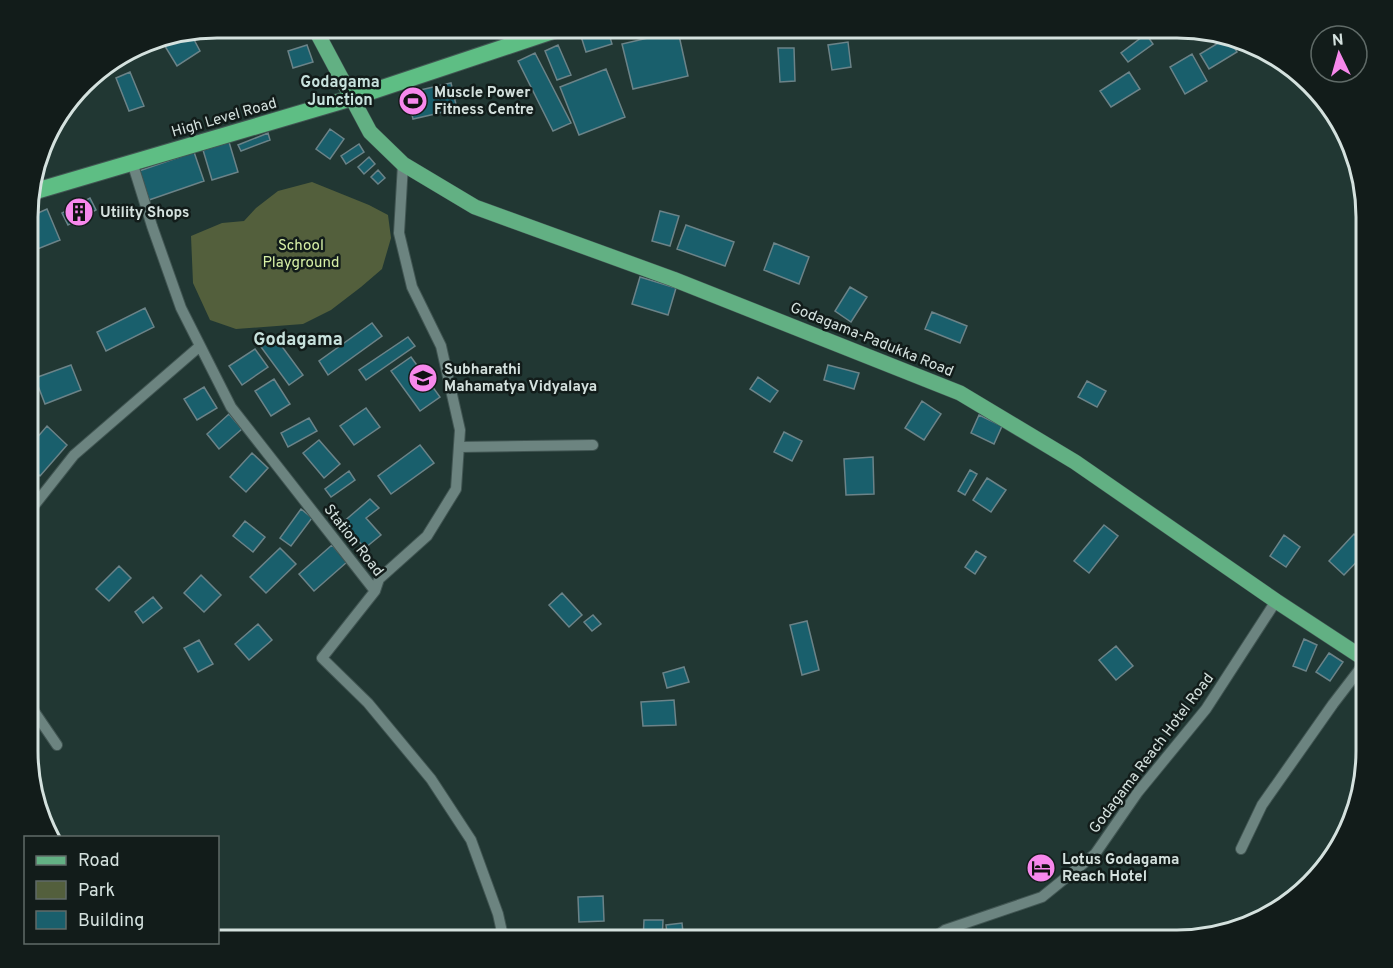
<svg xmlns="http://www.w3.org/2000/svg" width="1393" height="968" font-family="Overpass,sans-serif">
	<rect width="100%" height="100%" fill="#213733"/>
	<path fill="#535f3c" d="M312,182L369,205L388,215L391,238L382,269L361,287L331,310L303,324L236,329L210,320L193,283L191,236L222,223L244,221L256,208L278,191Z"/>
	<path fill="#195f6c" stroke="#6b8388" stroke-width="1.5" d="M590,27H607L612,44L586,52L579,30Z
		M1100,27H1135L1136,31L1101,36Z
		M678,31L688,76L633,89L622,44Z
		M190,32L200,51L177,66L160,38Z
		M1146,34L1153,44L1128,62L1121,53Z
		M1228,37L1237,52L1209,69L1200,54Z
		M848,42L851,67L832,70L828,45Z
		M307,45L313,62L293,68L288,51Z
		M558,45L571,75L557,80L545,51Z
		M778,48H794L795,81L780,82Z
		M535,53L571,123L553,131L518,61Z
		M1192,54L1207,81L1185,94L1170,67Z
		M606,69L625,117L579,135L560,87Z
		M130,72L144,106L129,111L116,78Z
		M1129,72L1140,89L1111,107L1100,91Z
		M451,83L457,109L413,119L407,93Z
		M330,129L344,139L330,159L316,149Z
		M268,133L270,140L241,151L238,145Z
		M229,142L238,172L212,180L203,150Z
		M359,144L364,152L346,164L341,156Z
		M194,152L204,181L149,200L139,171Z
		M369,157L375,164L364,174L358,167Z
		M378,170L385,178L378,184L371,177Z
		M90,198L96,210L68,225L62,213Z
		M47,209L60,240L30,252L29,217Z
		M660,211L679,216L670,246L652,241Z
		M686,225L734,242L725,266L677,249Z
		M774,243L809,257L799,284L764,270Z
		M640,277L676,288L668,315L632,304Z
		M850,287L867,297L851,322L835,311Z
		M145,308L154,327L106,351L97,332Z
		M932,312L967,326L960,343L925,329Z
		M372,323L382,336L328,375L319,361Z
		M275,337L303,375L289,385L261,347Z
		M408,337L415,346L366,380L359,370Z
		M255,349L268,367L242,385L229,366Z
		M411,357L440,397L420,411L391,371Z
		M71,365L81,390L45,404L35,378Z
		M828,365L859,373L854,389L824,380Z
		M758,377L778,391L770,402L750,389Z
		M274,379L290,404L271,416L255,391Z
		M1087,381L1106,391L1097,407L1078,397Z
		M204,387L217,408L197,420L184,399Z
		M922,401L941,414L924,440L905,428Z
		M366,408L380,427L354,445L340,426Z
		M229,414L242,429L219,449L207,434Z
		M979,415L1002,426L994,444L971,433Z
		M309,418L317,431L288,447L281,433Z
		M47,426L67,445L40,476L29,465V447Z
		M784,432L802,441L792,461L774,452Z
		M319,440L340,464L324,478L303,453Z
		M420,445L434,463L391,494L378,476Z
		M252,453L268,468L246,492L230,477Z
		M873,457L874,494L846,495L844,459Z
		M970,470L977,474L965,495L958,491Z
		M349,471L355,480L331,497L325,489Z
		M987,478L1006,490L991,512L973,500Z
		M370,499L379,508L366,518L381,535L365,548L342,523Z
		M301,509L312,518L291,546L280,538Z
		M245,521L265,537L253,552L233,536Z
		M1104,525L1118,536L1089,573L1074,561Z
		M1354,534L1366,545V552L1344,575L1329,561Z
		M1284,535L1300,547L1286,567L1270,556Z
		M332,545L347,562L314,591L299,574Z
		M280,548L296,564L266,593L250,577Z
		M976,551L986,557L975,574L965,567Z
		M119,566L131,578L109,601L96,589Z
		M201,575L221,595L204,612L184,593Z
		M562,593L582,615L569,627L549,605Z
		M153,597L162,608L143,623L135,612Z
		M593,615L601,624L592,631L584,622Z
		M807,621L819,670L802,675L790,625Z
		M258,624L272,640L249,660L235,644Z
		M1304,639L1317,645L1306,671L1293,666Z
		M199,640L213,664L198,672L184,648Z
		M1116,646L1133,666L1116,680L1099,660Z
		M1329,653L1343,662L1330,681L1316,672Z
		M684,667L689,682L667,688L663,673Z
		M674,700L676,725L643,726L641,702Z
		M603,896L604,921L579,922L578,897Z
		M644,920H663L662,941H643Z
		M682,923L684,941H668L666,925Z"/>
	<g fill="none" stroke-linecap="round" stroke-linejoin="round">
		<g stroke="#415552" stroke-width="12">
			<path id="minor" d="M132,162L152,226L181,308L231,407L375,591L322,658L368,703L431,779L471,840L498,914L504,941
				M459,447L593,445
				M29,512L74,455L200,346
				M375,591L379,579L427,536L456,489L460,430L441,346L412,287L399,233L403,164
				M29,704L57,745
				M1241,849L1262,805L1333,704L1366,661
				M1324,870L1330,861
				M929,941L945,930L1042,897L1095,854L1138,792L1206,709L1276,601"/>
		</g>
		<g stroke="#415552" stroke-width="16">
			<path id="primary" d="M314,27L370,132L403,164L475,207L673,279L960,393L1075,462L1276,601L1366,660"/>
		</g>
		<g stroke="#415552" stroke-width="18">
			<path id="trunk" d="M29,193L352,98L565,27"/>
		</g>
		<use href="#minor" stroke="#6c8480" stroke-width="10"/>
		<use href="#primary" stroke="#62b083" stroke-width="15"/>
		<use href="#trunk" stroke="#5ebe84" stroke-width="16"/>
	</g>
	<defs>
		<g id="stadium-disc" transform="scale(1.5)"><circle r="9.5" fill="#f788ec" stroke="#121c1a"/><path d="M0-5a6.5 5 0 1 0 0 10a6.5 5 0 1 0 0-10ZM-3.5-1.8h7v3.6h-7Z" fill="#111"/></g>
		<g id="building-disc" transform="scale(1.5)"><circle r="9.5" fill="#f788ec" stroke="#121c1a"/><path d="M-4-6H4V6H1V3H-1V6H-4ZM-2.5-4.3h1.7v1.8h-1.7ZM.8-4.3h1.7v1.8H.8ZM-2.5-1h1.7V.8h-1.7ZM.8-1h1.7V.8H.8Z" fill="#111"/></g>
		<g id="school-disc" transform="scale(1.5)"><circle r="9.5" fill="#f788ec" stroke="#121c1a"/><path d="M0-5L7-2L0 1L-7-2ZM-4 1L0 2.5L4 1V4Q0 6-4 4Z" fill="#111"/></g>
		<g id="hotel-disc" transform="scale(1.5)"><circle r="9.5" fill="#f788ec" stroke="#121c1a"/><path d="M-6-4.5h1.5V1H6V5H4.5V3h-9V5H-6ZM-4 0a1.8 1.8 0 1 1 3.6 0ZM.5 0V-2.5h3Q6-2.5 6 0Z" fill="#111"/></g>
	</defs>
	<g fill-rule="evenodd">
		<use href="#stadium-disc" x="413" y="101"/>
		<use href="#building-disc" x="79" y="212"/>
		<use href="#school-disc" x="423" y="378"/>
		<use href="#hotel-disc" x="1041" y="868"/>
	</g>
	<g text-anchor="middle" stroke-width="5" stroke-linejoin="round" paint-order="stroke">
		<g font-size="15" font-weight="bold" fill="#d4e1de" stroke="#121c1a" text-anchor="start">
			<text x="434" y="97">Muscle Power<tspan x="434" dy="17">Fitness Centre</tspan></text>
			<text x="100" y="217">Utility Shops</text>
			<text x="444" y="374">Subharathi<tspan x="444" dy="17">Mahamatya Vidyalaya</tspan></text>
			<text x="1062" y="864">Lotus Godagama<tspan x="1062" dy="17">Reach Hotel</tspan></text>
		</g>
		<g font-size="15" fill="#d4e1de" stroke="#121c1a">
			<text transform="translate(224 117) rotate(-16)" y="5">High Level Road</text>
			<text transform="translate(872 339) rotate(22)" y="5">Godagama-Padukka Road</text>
			<text transform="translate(354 540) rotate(52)" y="5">Station Road</text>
			<text transform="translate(1151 753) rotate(-53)" y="5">Godagama Reach Hotel Road</text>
		</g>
		<g font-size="15" fill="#d7f0a6" stroke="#121c1a">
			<text x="301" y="250">School<tspan x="301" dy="17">Playground</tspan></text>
		</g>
		<g font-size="16" font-weight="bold" fill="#c8e2dd" stroke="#121c1a">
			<text x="340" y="87">Godagama<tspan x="340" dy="18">Junction</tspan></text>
		</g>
		<g font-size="18" font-weight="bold" fill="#c8e2dd" stroke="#121c1a">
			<text x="298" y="345">Godagama</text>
		</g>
	</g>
	<path d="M0 0H1393V968H0ZM217 38H1177A179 179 0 0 1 1356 217V751A179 179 0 0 1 1177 930H217A179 179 0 0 1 38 751V217A179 179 0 0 1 217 38Z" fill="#121c1a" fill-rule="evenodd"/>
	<path fill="none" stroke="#d4e1de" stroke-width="3" d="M217 38H1177A179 179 0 0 1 1356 217V751A179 179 0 0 1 1177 930H217A179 179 0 0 1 38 751V217A179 179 0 0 1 217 38Z"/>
	<rect x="24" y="836" width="195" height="108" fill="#121c1a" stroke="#606b68" stroke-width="1.5"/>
	<rect x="36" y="856" width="30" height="9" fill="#62b083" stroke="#606b68" stroke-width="1.5"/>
	<text x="78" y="866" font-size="18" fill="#d4e1de">Road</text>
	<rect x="36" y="881" width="30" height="18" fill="#535f3c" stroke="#606b68" stroke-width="1.5"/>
	<text x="78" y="896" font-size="18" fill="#d4e1de">Park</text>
	<rect x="36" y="911" width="30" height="18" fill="#195f6c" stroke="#606b68" stroke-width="1.5"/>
	<text x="78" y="926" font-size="18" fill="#d4e1de">Building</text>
	<g transform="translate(1339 54) rotate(355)"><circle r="28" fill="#121c1a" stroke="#606b68" stroke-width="1.5"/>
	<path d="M0-4.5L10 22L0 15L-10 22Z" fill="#f788ec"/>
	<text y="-9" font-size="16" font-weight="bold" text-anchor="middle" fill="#d4e1de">N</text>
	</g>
</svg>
